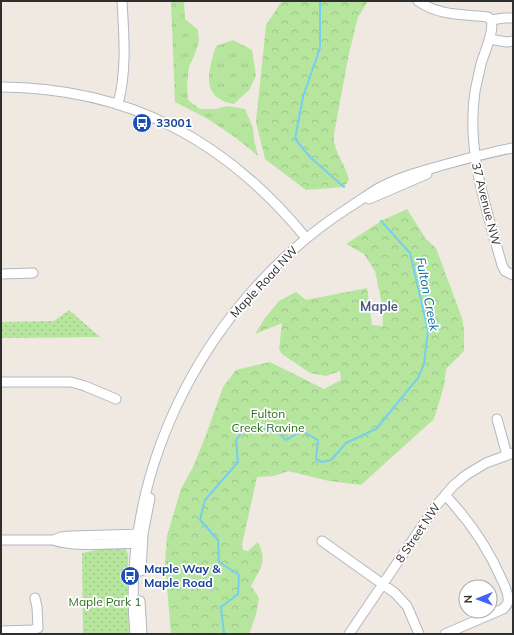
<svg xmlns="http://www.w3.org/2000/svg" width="514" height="635" font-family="Mulish,sans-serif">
	<defs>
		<pattern id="grass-tufts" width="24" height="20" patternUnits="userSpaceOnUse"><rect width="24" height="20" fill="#b6e59e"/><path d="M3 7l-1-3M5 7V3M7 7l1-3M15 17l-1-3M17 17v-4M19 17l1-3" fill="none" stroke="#9dc588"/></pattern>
		<pattern id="forest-crowns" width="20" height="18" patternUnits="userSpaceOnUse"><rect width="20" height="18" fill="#b6e59e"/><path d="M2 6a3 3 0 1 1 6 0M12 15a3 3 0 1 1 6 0" fill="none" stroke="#9dc588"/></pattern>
		<pattern id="park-dots" width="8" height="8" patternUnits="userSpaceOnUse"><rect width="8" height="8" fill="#b6e59e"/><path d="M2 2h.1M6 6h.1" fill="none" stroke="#9dc588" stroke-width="1.8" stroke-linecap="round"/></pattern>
	</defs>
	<rect width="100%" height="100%" fill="#efe9e1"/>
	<path fill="url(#grass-tufts)" d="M171,1H184L185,19L198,30L199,40L195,54L189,67L187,85L188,100L200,109H215L228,106L245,109L253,128L254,140L258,156L236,138L208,119L175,102Z
		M233,40L252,50L256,75L250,89L234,104C200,98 208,71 216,46Z"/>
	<path fill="url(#forest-crowns)" d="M282,1H368L358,17L349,53L334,134C332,151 346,164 349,180L344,187L306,190L265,159L256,122L266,25Z
		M407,209L426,239L436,248L462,318L464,330V351L446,369L444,386L434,419L361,485L329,481L288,471L274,476L257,477L242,544L243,550L248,551L258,542C268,563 260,568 251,586L259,598L256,615L249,634H171L165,564L167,536L181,489L193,467L206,435L223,387L236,370L270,362L324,389L341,380L340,371L326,376L310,373L282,354L279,349L282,323L255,334L265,318L279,301L296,292L306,300L367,288L372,325L383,326L382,304L375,271L364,254L346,244L381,221Z"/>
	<path fill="url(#park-dots)" d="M69,310L100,337L1,338V322L54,321Z
		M122,547L126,550L128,554L129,634H83L82,553L107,548Z"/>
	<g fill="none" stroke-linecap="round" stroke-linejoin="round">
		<path stroke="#75cff0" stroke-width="2" d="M320,1V48L303,97L295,139L311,158L344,187
			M224,634L221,607L238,594L239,575L219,562L218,540L200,520L205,500L238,462L236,440L244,430L258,428L277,431L286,440L302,431L318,440L316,459L322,462L331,460L346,443L376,429L418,378L424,364L428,330L410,253L381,221"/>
		<g stroke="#b4b7c1" stroke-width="11">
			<path id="minor" d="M418,1C439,16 463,14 488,17L491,20
				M491,20C495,31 484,53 481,64C479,73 477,82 475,91C466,151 486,208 502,265L505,271L513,275
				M491,20L504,18H513
				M489,39L507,42L513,41
				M1,87C129,88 226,140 306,238
				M118,104C127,70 124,36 122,1
				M369,199L427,174
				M1,274L33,273
				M1,382H71L85,386L116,399
				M497,419L507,455
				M445,495C469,520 488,548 502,580C505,586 509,594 508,601C508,604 506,606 503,609L445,634
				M1,540H53C75,548 116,543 141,543
				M54,540L61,537L71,536L142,534
				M322,541L395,593L407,606L419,634
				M141,571L143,534L150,498
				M140,601L142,634
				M1,631L32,630L38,628L37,607L35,598
				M135,634C119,467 209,298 348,208C358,202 367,195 377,189C398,177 423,171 447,164C469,158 490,152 513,148
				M349,634L435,507L453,486L466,475L486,463L513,453"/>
		</g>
		<use href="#minor" stroke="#fff" stroke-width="9"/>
	</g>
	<defs>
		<g id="bus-disc" transform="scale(1)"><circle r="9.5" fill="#1a4fb4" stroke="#fff"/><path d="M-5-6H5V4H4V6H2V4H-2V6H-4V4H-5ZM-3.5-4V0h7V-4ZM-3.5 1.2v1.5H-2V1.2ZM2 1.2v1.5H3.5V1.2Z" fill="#fff"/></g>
	</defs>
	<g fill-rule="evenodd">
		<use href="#bus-disc" x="142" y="123"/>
		<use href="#bus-disc" x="130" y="576"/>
	</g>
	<g text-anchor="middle" stroke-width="3.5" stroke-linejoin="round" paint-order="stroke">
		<g font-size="12" font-weight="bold" fill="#164399" stroke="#fff" text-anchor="start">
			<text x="156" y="127">33001</text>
			<text x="144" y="573">Maple Way &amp;<tspan x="144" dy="14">Maple Road</tspan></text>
		</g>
		<g font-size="12" fill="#2e2e2e" stroke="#fff">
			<text transform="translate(486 204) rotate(76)" y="4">37 Avenue NW</text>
			<text transform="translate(264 282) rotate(-47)" y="4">Maple Road NW</text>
			<text transform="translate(418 533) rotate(-56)" y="4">8 Street NW</text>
		</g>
		<g font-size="12" fill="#2c6e1b" stroke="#fff">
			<text x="268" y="418">Fulton<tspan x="268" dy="14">Creek Ravine</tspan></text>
			<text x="105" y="606">Maple Park 1</text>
		</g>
		<g font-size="13" font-style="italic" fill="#0d6fa3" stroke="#fff">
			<text transform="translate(428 294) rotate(79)" y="5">Fulton Creek</text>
		</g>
		<g font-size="13" font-weight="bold" fill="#4d5680" stroke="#fff">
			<text x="379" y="311">Maple</text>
		</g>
	</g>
	<rect width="514" height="635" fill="none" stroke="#2e2e2e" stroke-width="4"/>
	<g transform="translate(478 599) rotate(269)"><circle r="19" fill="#ffffff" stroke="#ababab"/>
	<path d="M0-3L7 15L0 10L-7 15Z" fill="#4264fb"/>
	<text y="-6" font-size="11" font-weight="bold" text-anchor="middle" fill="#2e2e2e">N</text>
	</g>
</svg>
